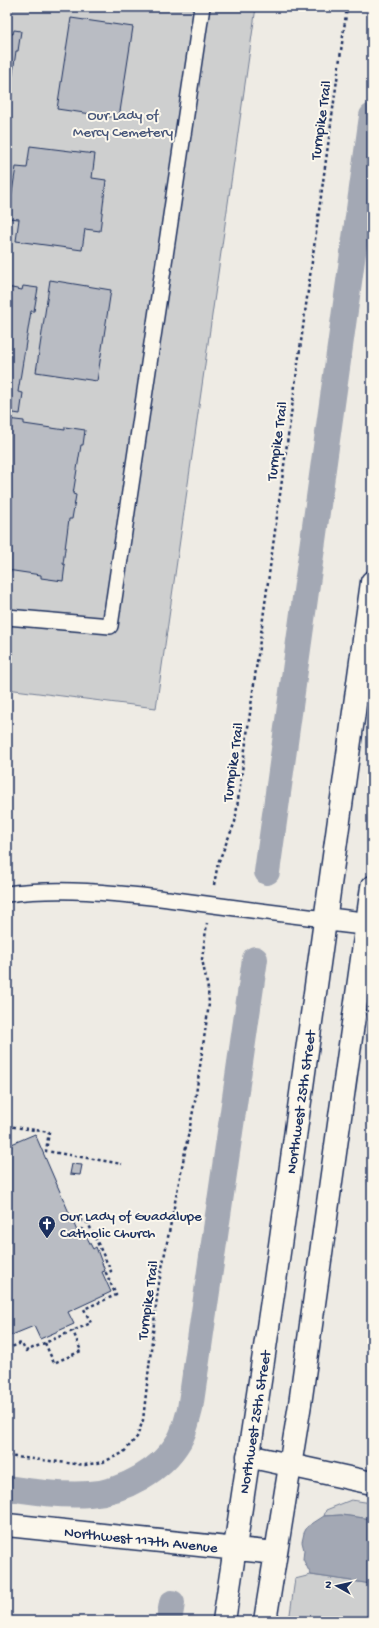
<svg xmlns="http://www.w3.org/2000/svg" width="379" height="1628" font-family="'Gochi Hand',sans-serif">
	<rect width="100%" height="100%" fill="#eeebe4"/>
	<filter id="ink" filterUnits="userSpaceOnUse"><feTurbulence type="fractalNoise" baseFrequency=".025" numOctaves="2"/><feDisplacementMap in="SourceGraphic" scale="8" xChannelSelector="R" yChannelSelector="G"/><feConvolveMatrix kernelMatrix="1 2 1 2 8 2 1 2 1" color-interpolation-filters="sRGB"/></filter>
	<g filter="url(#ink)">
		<path fill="#cecfcf" stroke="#747f96" d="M7,7H256L156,708L7,689Z
			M351,1500L372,1503V1519L341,1515L324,1516L326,1510Z
			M311,1575L372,1584V1621H289L295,1579Z"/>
		<path fill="#a3a8b4" stroke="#6d7892" d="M341,1515L372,1519V1584L311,1575L303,1559L304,1550L302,1542L304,1533L307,1527L324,1516Z"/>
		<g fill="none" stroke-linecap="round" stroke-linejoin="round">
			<path stroke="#a3a8b4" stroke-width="26" d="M267,872L372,116
				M7,1488C34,1492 62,1496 90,1494C123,1492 162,1470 179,1441C185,1431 187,1420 190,1409L255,959
				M169,1621L172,1603"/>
		</g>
		<path fill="#b9bcc3" stroke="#1b2f5e" d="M71,18L133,27L119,118L57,109Z
			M14,30L21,31L18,51H16L7,117V33L13,34Z
			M30,146L95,154L92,178L106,180L100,231L85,229L82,250L16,241L19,219L8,218L16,167L27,168Z
			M50,280L111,290L97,381L36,372Z
			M23,286L38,288L34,311H31L18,392L23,393L20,414L7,412V287L22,290Z
			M7,419L24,421V424L65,430V427L85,430L83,445H81L73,494L76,495L72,519H69L63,564L65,565L63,581L41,578V575L7,570Z
			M35,1134L77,1231L82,1228L93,1249L96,1247L105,1271L102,1272L111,1292L68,1312L74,1324L40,1339L34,1326L7,1337V1146Z
			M72,1164L82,1165L80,1175L70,1174Z"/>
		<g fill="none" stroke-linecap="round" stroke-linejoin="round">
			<g stroke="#1b2f5e" stroke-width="18">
				<path id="lane" d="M7,617L110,626L202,7
					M7,894C61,887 114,893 168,899C220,906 273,913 325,919"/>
			</g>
			<g stroke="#1b2f5e" stroke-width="25">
				<path id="street" d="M248,1456L372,1483"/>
			</g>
			<g stroke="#1b2f5e" stroke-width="25">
				<path id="secondary" d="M325,919L367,924
					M7,1525L276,1553
					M224,1621L276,1274L372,582
					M265,1621L300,1404L372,887"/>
			</g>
			<path stroke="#1b2f5e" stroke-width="2.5" stroke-dasharray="3 3" stroke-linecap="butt" d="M214,885L218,863L235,822L347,7
				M7,1126L49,1132L46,1151L122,1164
				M45,1343L54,1363L81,1351L73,1331
				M7,1349L21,1343L26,1351L91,1323L84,1309L116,1295L106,1273L111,1271L88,1223L71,1216
				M7,1456L85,1465L103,1462L123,1453L137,1437L143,1420L158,1288L195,1101L209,1004L208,989L202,959L207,923"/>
			<use href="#lane" stroke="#fbf7ec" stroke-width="15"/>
			<use href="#street" stroke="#fbf7ec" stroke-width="22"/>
			<use href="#secondary" stroke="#fbf7ec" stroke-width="22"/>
		</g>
	</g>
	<defs>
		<g id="church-pin" transform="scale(0.9)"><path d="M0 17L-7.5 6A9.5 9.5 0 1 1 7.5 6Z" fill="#1b2f5e" stroke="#fbf7ec"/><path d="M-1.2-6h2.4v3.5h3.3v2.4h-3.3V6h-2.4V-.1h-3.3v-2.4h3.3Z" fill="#fff"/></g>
	</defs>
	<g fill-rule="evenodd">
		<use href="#church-pin" x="47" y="1224"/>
	</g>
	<g text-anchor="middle" stroke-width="4" stroke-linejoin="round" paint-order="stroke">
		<g font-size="15" fill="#48577a" stroke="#fbf7ec">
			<text x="123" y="119">Our Lady of<tspan x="123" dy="17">Mercy Cemetery</tspan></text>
		</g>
		<g font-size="15" fill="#1b2f5e" stroke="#fbf7ec">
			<text transform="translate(320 120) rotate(-82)" y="5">Turnpike Trail</text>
			<text transform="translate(276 441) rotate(-82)" y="5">Turnpike Trail</text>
			<text transform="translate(232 762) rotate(-82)" y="5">Turnpike Trail</text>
			<text transform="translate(300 1102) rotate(-82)" y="5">Northwest 25th Street</text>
			<text transform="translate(147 1300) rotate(-82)" y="5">Turnpike Trail</text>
			<text transform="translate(254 1422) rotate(-81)" y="5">Northwest 25th Street</text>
			<text transform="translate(141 1539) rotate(6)" y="5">Northwest 117th Avenue</text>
		</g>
		<g font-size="15" fill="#1b2f5e" stroke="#fbf7ec" text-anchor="start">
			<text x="60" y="1220">Our Lady of Guadalupe<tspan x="60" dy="17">Catholic Church</tspan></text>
		</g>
	</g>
	<rect width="379" height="1628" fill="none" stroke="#fbf7ec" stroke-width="24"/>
	<rect x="12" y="12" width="355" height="1604" fill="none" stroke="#1b2f5e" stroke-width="1.5" filter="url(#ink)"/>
	<g transform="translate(337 1586) rotate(278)" stroke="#fbf7ec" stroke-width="3" paint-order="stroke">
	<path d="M0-3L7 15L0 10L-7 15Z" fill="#1b2f5e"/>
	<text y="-6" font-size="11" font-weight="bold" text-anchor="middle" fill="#1b2f5e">N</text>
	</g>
</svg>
